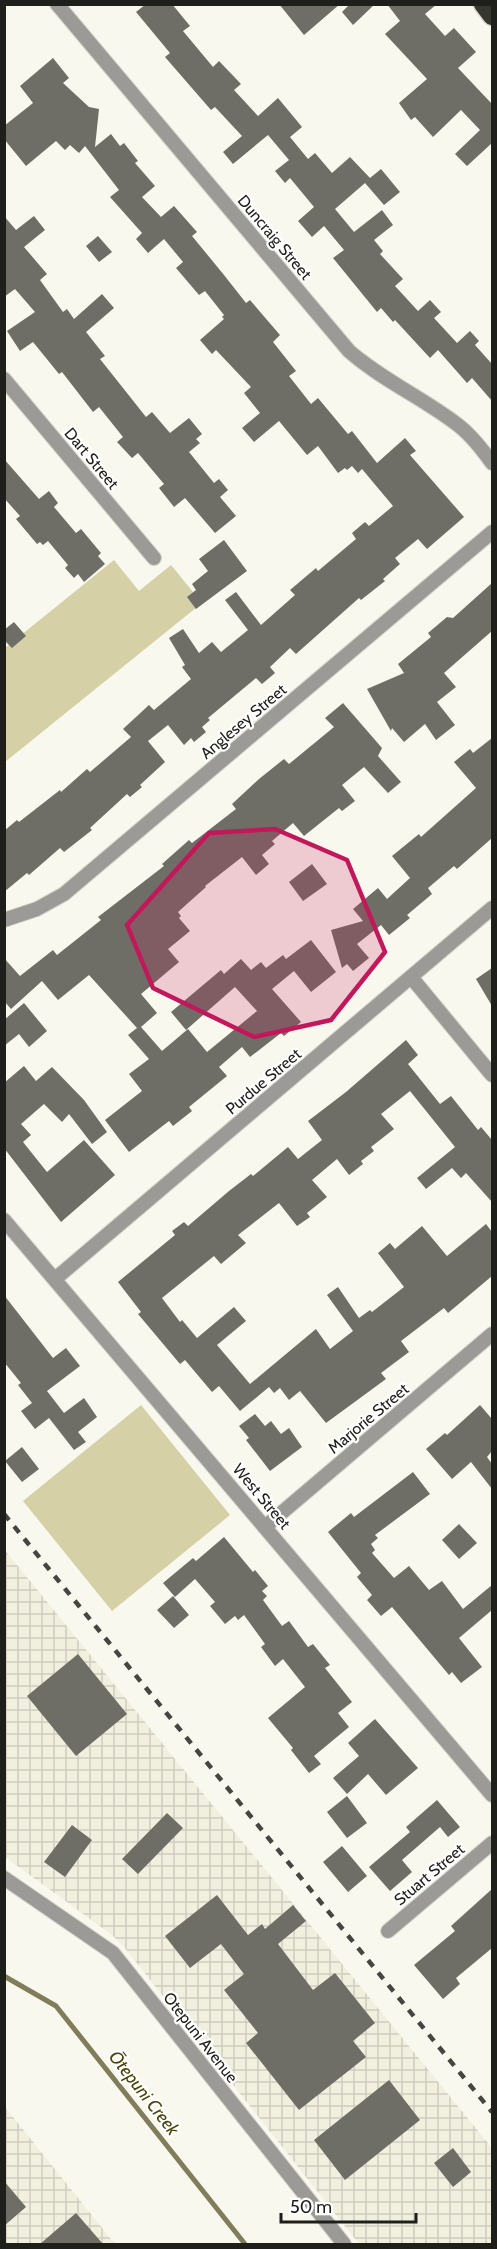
<svg xmlns="http://www.w3.org/2000/svg" width="497" height="2249" font-family="Cabin,sans-serif">
	<defs>
		<pattern id="industrial-grid" width="8" height="8" patternUnits="userSpaceOnUse" patternTransform="scale(1.5)"><rect width="8" height="8" fill="#f1f0df"/><path d="M0 4h8M4 0v8" fill="none" stroke="#cecdbf"/></pattern>
	</defs>
	<rect width="100%" height="100%" fill="#f9f8ef"/>
	<path fill="url(#industrial-grid)" d="M4,1549L492,2148V2244H359L124,1947L112,1935L5,1857Z
		M5,2107L115,2244H5Z"/>
	<path fill="#d5d0a6" d="M114,560L139,591L171,565L202,603L5,762V648Z
		M141,1405L230,1515L112,1611L23,1501Z"/>
	<g fill="none" stroke-linecap="round" stroke-linejoin="round">
		<path stroke="#817d5b" stroke-width="5" d="M4,1976L56,2006L245,2244"/>
	</g>
	<path fill="#6f6e66" d="M146,4H172L190,26L183,31L213,67L219,61L241,84L234,90L258,116L278,98L302,127L290,137L308,159L315,153L332,173L350,157L370,178L381,169L400,192L384,205L365,183L335,209L354,232L382,210L393,225L374,240L383,251L380,254L403,279L395,286L418,311L430,300L441,312L434,318L457,343L470,331L479,341L475,345L492,364V401L472,378L467,383L438,350L430,358L395,320L393,322L381,308L377,312L333,258L344,250L324,226L312,237L298,221L314,207L290,178L285,183L275,171L289,160L268,135L233,164L223,152L242,136L215,107L211,110L165,57L170,53L136,12Z
		M279,4H340L304,35Z
		M350,4H375L353,25L342,12Z
		M387,4H437L425,14L445,36L454,28L476,52L458,68L492,104V143L467,166L455,154L480,130L461,110L433,137L415,117L411,120L399,103L427,79L385,34L400,21Z
		M53,58L69,78L63,83L89,107L99,109L95,147L111,134L120,146L124,143L138,161L135,163L155,186L142,197L161,217L174,206L197,232L192,236L224,275L246,303L250,300L280,335L273,342L296,371L289,376L311,404L318,398L348,434L352,431L377,463L405,438L416,451L410,455L464,517L427,549L418,539L395,558L400,564L383,579L385,581L361,600L359,598L296,654L290,648L270,667L275,673L262,684L256,678L208,718L210,720L202,727L206,732L194,742L191,738L184,745L168,725L148,741L165,762L140,785L142,787L130,797L127,794L90,828L92,830L64,852L60,848L29,875L27,873L4,892V831L17,820L19,822L60,790L61,792L87,769L90,772L131,737L123,729L149,705L154,710L191,679L182,667L185,665L169,638L183,629L199,653L212,642L221,652L248,630L225,600L236,592L261,625L295,595L290,590L316,568L318,571L356,539L352,533L365,522L369,526L393,506L362,469L358,473L352,466L347,470L345,468L338,473L318,446L307,455L279,421L254,442L242,428L260,413L244,393L251,387L216,350L212,354L200,340L224,319L222,317L224,315L205,291L199,295L176,268L183,262L164,239L148,253L136,239L142,233L110,197L119,190L85,146L79,153L70,145L65,150L56,141L26,166L4,139V126L33,103L20,86Z
		M4,216L16,230L34,216L45,230L24,247L47,274L40,280L63,312L67,309L74,319L102,294L114,308L86,332L105,356L100,359L146,417L152,412L170,433L189,418L202,434L196,439L200,443L189,452L214,483L219,479L228,490L220,497L236,516L215,533L185,498L174,507L159,488L164,484L138,453L132,458L117,442L123,437L99,407L93,412L62,372L59,374L33,342L20,351L7,331L35,312L15,289L4,297Z
		M98,236L112,252L99,262L86,246Z
		M4,459L39,499L49,491L58,503L54,507L76,533L81,529L101,553L98,556L105,564L84,582L78,574L74,578L65,568L68,565L48,541L43,545L40,542L37,544L16,519L20,516L4,498Z
		M224,540L247,571L196,609L187,597L196,590L192,584L208,571L199,559Z
		M492,583V631L444,673L456,687L437,702L455,725L436,740L425,724L404,742L392,728L391,731L367,689L404,673L398,664L431,637L428,633L447,617L453,618Z
		M14,622L26,636L12,648L4,640V630Z
		M343,703L382,748L378,756L401,782L388,793L364,767L342,785L355,801L342,811L339,808L304,836L293,823L272,841L275,844L262,855L269,864L256,875L242,857L205,886L206,887L178,912L181,916L179,918L190,931L168,949L179,962L141,994L157,1013L141,1027L162,1051L188,1029L207,1052L257,1011L235,987L186,1030L171,1012L221,970L224,974L241,959L251,970L261,962L266,968L283,955L286,959L311,940L336,972L311,992L294,971L272,989L301,1022L284,1036L281,1033L250,1057L242,1047L219,1067L227,1076L189,1107L192,1111L173,1126L169,1121L129,1152L105,1120L142,1091L129,1074L149,1059L128,1035L137,1028L89,975L58,1000L42,981L11,1009L4,1001V958L20,976L53,950L57,955L101,920L98,917L164,866L162,864L189,840L192,843L236,809L232,804L259,779L284,759L289,764L334,727L325,718Z
		M492,738V838L457,869L454,866L428,888L432,894L407,915L410,918L389,935L381,925L357,944L369,958L353,971L347,964L342,968L331,930L363,921L353,909L378,888L387,899L410,878L392,856L419,834L421,837L476,788L454,762L470,749L473,753Z
		M312,864L327,884L303,901L289,882Z
		M492,968V1006L476,979Z
		M24,1003L47,1031L29,1047L19,1034L4,1046V1020Z
		M406,1040L418,1055L408,1064L440,1104L451,1096L478,1130L481,1127L492,1140V1202L466,1173L461,1178L452,1168L426,1189L417,1178L455,1147L410,1091L381,1114L394,1129L371,1147L374,1151L361,1161L363,1164L349,1175L337,1159L312,1180L327,1197L307,1213L310,1217L297,1226L279,1203L238,1235L246,1243L221,1264L214,1256L162,1298L180,1322L182,1320L197,1338L234,1307L246,1321L217,1345L250,1384L316,1329L330,1349L353,1331L327,1295L338,1287L359,1318L370,1310L372,1312L404,1287L378,1253L390,1243L395,1249L422,1226L447,1256L486,1224L492,1232V1276L448,1313L444,1308L401,1341L409,1352L381,1373L386,1379L326,1423L300,1391L289,1400L280,1388L274,1393L269,1387L240,1411L219,1386L212,1392L185,1360L180,1364L138,1314L141,1312L118,1282L175,1235L172,1231L184,1222L188,1226L229,1191L251,1174L253,1176L288,1147L298,1159L322,1140L308,1121L346,1092Z
		M24,1066L36,1081L52,1067L84,1100L107,1132L92,1144L69,1114L62,1122L44,1104L21,1124L31,1135L23,1142L47,1172L84,1140L115,1175L61,1222L4,1148V1083Z
		M4,1295L53,1358L66,1348L80,1366L47,1391L64,1413L84,1398L97,1417L78,1432L86,1442L74,1450L49,1418L35,1429L21,1411L32,1403L18,1385L21,1383L4,1362Z
		M480,1405L492,1419V1451L487,1457L492,1464V1489L471,1462L452,1479L426,1449L445,1433L447,1435Z
		M255,1414L265,1426L271,1421L281,1434L289,1428L302,1447L270,1471L246,1440L249,1438L239,1426Z
		M22,1447L39,1469L22,1482L5,1461Z
		M413,1472L430,1494L375,1535L378,1538L371,1544L375,1550L372,1553L394,1578L409,1566L429,1590L442,1581L463,1609L492,1585V1610L459,1638L482,1667L461,1683L452,1672L449,1675L392,1607L381,1616L367,1600L372,1595L357,1577L361,1573L328,1532L351,1513L354,1517Z
		M459,1524L477,1543L459,1559L442,1540Z
		M224,1537L253,1572L255,1570L268,1586L262,1591L267,1596L263,1600L282,1626L289,1621L308,1647L313,1644L330,1665L325,1668L352,1702L338,1713L349,1727L314,1756L321,1764L309,1773L291,1750L293,1748L268,1718L305,1687L283,1659L275,1666L261,1647L265,1644L244,1615L238,1620L235,1616L225,1624L210,1606L215,1602L195,1579L175,1597L163,1583L193,1558L196,1561Z
		M173,1596L189,1615L174,1628L157,1610Z
		M78,1654L127,1714L76,1756L27,1696Z
		M375,1719L418,1768L386,1795L368,1774L347,1794L333,1778L359,1756L348,1743Z
		M347,1796L367,1823L347,1838L327,1812Z
		M437,1800L460,1827L448,1837L440,1827L402,1860L412,1872L390,1891L369,1867L410,1832L406,1827Z
		M167,1813L183,1828L138,1874L122,1859Z
		M72,1825L92,1840L65,1877L44,1862Z
		M342,1846L367,1876L348,1892L323,1862Z
		M492,1889V1948L456,1978L460,1984L443,1999L414,1965L455,1931L451,1926Z
		M217,1895L248,1935L262,1924L265,1929L293,1905L306,1921L278,1944L313,1990L335,1973L375,2023L353,2041L366,2057L299,2110L246,2043L258,2033L224,1990L244,1974L221,1944L190,1968L165,1936Z
		M389,2080L420,2120L345,2180L314,2140Z
		M453,2148L471,2172L453,2187L434,2163Z
		M4,2181L26,2207L4,2226Z
		M76,2213L103,2244H40Z"/>
	<g fill="none" stroke-linecap="round" stroke-linejoin="round">
		<g stroke="#d6d5cd" stroke-width="16">
			<path id="street" d="M57,4L349,351C382,380 423,398 458,425C471,435 482,449 492,463
				M4,379L154,558
				M4,920L37,909L64,894L492,532
				M411,977L492,1075
				M4,1220L492,1795
				M55,1279L492,908
				M266,1526L492,1334
				M4,1878L113,1953L344,2244
				M388,1931L492,1843"/>
		</g>
		<g stroke="#d6d5cd" stroke-width="21">
			<path id="highway" d="M483,4L492,16"/>
		</g>
		<use href="#street" stroke="#9b9a97" stroke-width="14"/>
		<use href="#highway" stroke="#36362f" stroke-width="18"/>
		<path stroke="#454541" stroke-width="4.5" stroke-dasharray="8 8" stroke-linecap="butt" d="M4,1514L492,2112"/>
	</g>
	<path fill="#c2185b" fill-opacity="0.2" stroke="#c2185b" stroke-width="4.5" stroke-linejoin="round" d="M275,829L347,860L385,952L331,1020L254,1037L153,988L127,925L209,833Z"/>
	<g text-anchor="middle" stroke-width="4.5" stroke-linejoin="round" paint-order="stroke">
		<g font-size="16" fill="#1e1e1b" stroke="#fff">
			<text transform="translate(275 237) rotate(50)" y="6">Duncraig Street</text>
			<text transform="translate(92 458) rotate(50)" y="6">Dart Street</text>
			<text transform="translate(243 721) rotate(-40)" y="6">Anglesey Street</text>
			<text transform="translate(263 1081) rotate(-40)" y="6">Purdue Street</text>
			<text transform="translate(368 1418) rotate(-40)" y="6">Marjorie Street</text>
			<text transform="translate(262 1496) rotate(50)" y="6">West Street</text>
			<text transform="translate(429 1874) rotate(-40)" y="6">Stuart Street</text>
			<text transform="translate(201 2037) rotate(52)" y="6">Otepuni Avenue</text>
		</g>
		<g font-size="18" font-style="italic" fill="#4c4509" stroke="#fff">
			<text transform="translate(144 2093) rotate(52)" y="6">Ōtepuni Creek</text>
		</g>
	</g>
	<rect width="497" height="2249" fill="none" stroke="#1e1e1b" stroke-width="12"/>
	<path d="M281 2213v9h135v-9" fill="none" stroke="#1e1e1b" stroke-width="3"/>
	<text x="290" y="2213" font-size="18" fill="#1e1e1b" stroke="#ffffff" stroke-width="4.5" paint-order="stroke">50 m</text>
</svg>
